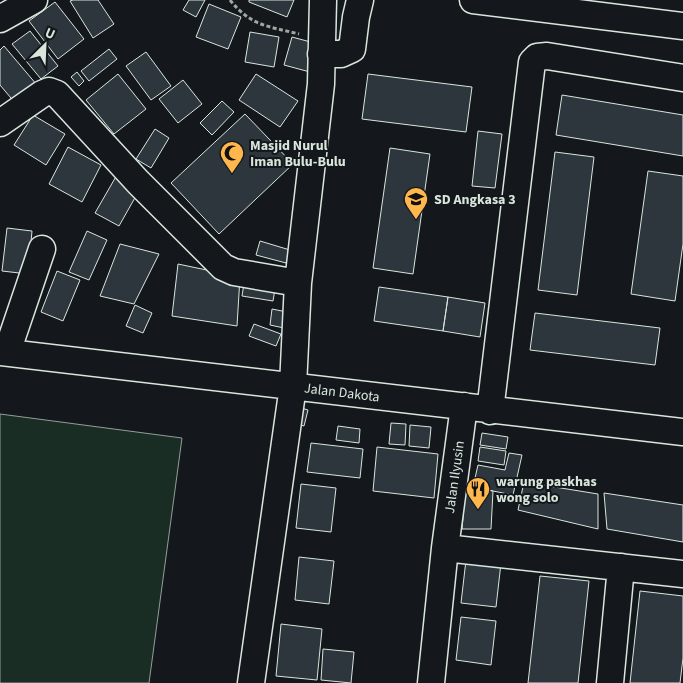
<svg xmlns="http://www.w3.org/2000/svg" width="683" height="683" font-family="'Source Sans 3',sans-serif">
	<rect width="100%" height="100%" fill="#14181c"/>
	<path fill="#1a2d24" stroke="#939e99" d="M0,414L182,438L149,683H0Z"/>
	<path fill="#2c363c" stroke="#d8e6dc" d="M73,0H98L114,24L93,38L70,1Z
		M189,0H205L196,17L183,10Z
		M249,0H294L287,17L249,2Z
		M55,2L84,39L58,59L29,21Z
		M209,4L241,17L228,49L196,37Z
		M30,31L58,66L41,79L12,44Z
		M250,32L279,37L274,67L245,62Z
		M292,37L318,44L310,72L284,65Z
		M4,46L37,85L16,104L0,85V50Z
		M109,49L117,59L89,81L81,71Z
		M146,52L171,86L151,100L126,66Z
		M77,72L84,81L79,86L71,77Z
		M118,74L146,109L114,134L86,100Z
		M256,74L298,101L280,127L239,100Z
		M368,74L472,87L466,132L362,119Z
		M183,80L202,104L178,123L159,99Z
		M562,95L683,115V156L556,135Z
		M222,101L234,112L212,135L200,123Z
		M245,114L293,164L219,234L171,183Z
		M33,115L65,134L46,165L14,145Z
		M155,129L169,138L151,168L136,159Z
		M478,131L502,134L495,188L472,186Z
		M68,147L101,165L82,202L49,184Z
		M390,148L430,154L413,274L373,268Z
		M555,152L594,157L577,295L538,290Z
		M648,171L683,176V244L675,301L631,294Z
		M118,173L141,187L119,226L95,213Z
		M7,228L32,231L28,274L2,271Z
		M87,231L107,240L89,280L69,272Z
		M260,241L290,250L286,263L256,255Z
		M120,244L159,254L134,304L100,296Z
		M178,264L240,277L237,326L172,316Z
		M57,271L80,280L63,321L41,312Z
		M245,277L276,283L273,301L242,296Z
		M379,287L448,297L443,331L374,321Z
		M448,297L485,303L480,337L443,331Z
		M135,305L152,313L143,333L126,326Z
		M272,309L287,312L284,328L270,325Z
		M535,313L660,328L655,365L530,350Z
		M254,324L281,334L276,346L249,336Z
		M298,407L308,410L304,426L294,423Z
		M391,423L406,424L405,445L389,444Z
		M410,425L431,427L429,448L409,446Z
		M338,426L360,429L359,443L336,440Z
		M482,433L508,437L506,449L480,445Z
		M311,443L363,449L360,478L307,472Z
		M377,447L438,454L434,498L373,491Z
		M480,447L506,451L504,465L478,461Z
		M509,453L522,455L513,495L473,487L478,465L505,470Z
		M466,482L473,487L493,491L491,529H462Z
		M524,482L598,494V529L518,510Z
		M301,484L336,488L331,532L296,528Z
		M604,493L683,505V542L607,529Z
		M299,557L334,561L329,604L295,600Z
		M466,560L501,563L496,607L461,603Z
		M540,576L589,581L578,683H528Z
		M640,591L683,596V658L680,683H630Z
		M461,617L496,621L491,665L456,660Z
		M281,624L322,629L317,680L276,676Z
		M323,649L354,652L351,683L321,680Z"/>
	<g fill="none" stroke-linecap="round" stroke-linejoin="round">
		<g stroke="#d8e6dc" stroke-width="29">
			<path id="minor" d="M473,0L683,26
				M0,19L34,0
				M321,54H341L352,49L356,17L360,0
				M0,123L42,94L49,91L57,94L138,182L223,267L234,272L298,283
				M0,352L683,432
				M7,352L42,249
				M490,411L532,62L537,57L547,56L683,78
				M445,548L464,406
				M251,683L293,386L298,283L321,84L323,0
				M431,683L445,548L683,574
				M610,683L621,567"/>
		</g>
		<path stroke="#9da8a2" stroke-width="3" stroke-dasharray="4 2.5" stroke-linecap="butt" d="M230,0C251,26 267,26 299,34"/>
		<use href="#minor" stroke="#14181c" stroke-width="26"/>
	</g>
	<defs>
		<g id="mosque-pin" transform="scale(1.25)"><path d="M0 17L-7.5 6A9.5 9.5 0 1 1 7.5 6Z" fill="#ffb74d" stroke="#14181c"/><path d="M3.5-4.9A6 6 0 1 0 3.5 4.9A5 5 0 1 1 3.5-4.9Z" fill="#111"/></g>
		<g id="school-pin" transform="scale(1.25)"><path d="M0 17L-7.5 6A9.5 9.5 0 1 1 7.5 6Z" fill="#ffb74d" stroke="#14181c"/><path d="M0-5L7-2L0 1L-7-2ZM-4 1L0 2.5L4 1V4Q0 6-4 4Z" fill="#111"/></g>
		<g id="restaurant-pin" transform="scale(1.25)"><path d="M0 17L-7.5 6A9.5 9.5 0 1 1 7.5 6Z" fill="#ffb74d" stroke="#14181c"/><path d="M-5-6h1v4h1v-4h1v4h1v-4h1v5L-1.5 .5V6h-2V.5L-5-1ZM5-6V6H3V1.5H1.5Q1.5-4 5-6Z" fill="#111"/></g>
	</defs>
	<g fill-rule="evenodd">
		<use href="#mosque-pin" x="232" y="153"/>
		<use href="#school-pin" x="416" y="199"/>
		<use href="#restaurant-pin" x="478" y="489"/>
	</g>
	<g text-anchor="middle" stroke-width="4" stroke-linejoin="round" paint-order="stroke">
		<g font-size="14" font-weight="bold" fill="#d8e6dc" stroke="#14181c" text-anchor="start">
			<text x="250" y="150">Masjid Nurul<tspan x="250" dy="16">Iman Bulu-Bulu</tspan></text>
			<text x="434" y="204">SD Angkasa 3</text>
			<text x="496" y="486">warung paskhas<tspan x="496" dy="16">wong solo</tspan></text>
		</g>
		<g font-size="14" fill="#d8e6dc" stroke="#14181c">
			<text transform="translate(342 392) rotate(7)" y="5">Jalan Dakota</text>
			<text transform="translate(454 477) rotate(-82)" y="5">Jalan Ilyusin</text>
		</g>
	</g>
	<g transform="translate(45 45) rotate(24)" stroke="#14181c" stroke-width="4" paint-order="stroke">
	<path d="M0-4L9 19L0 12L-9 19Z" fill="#d8e6dc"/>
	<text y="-8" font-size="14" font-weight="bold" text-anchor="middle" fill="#d8e6dc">U</text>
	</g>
</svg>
